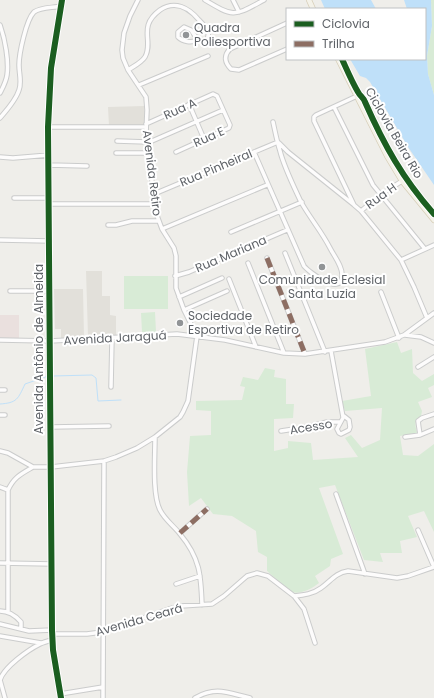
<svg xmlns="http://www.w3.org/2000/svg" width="434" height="698" font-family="Poppins,sans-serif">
	<rect width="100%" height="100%" fill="#efeeea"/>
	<path fill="#e2e0da" d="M144,106L145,125L109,126L108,107Z
		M86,271H102V296H110V315L116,316V336H88Z
		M54,289H83L84,337L61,338V329H55Z"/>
	<path fill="#eae0de" d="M0,315H19V338H0Z"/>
	<path fill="#d8ebd6" d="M431,0H434V95L428,74L427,56L432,26Z
		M124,276H168V309H124Z
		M155,312L156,332H142L141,313Z
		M397,342L401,353L412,349L413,373L422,381L434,374V385L428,388L432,397L418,402L422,411L421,416C414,421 415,425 417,433L400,436L403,455L418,456L434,444V532L424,511L408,516L417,537L400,541L402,553H380L383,562L364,560L335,485L319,488L343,554L331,559L330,566L315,576L319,583C313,588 300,595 292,592C286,589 272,575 267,571V557L258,552L256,531L232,516L213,514L201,498L189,506L187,472L190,436L211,435V411L196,410V401L242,400L245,387L240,386L243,377L258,380L265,368L275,370L274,377L286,379V404H294L293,418L274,419V451L288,448V441L311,443L313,460L358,457L345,438L351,435L362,448L380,440L382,408L345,411L342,401L371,396L365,349Z"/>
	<path fill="#bfe0f9" d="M321,0H371L376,9H325Z
		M404,0H431L432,26L427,56L428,74L434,95V185L408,147L370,82L366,78L360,76L350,59H425V9H407Z"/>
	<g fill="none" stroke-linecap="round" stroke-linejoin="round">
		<path stroke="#bfe0f9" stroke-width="1" d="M53,376L92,375L96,378L98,401L121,400
			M0,404C17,403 18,399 25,384L48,376"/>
		<g stroke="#cbcccc" stroke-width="5.5">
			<path id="minor" d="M205,0C235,18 234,16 264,0
				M233,0L239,12
				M287,23L230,49C223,56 225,63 231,69L239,70L287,49
				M0,25C5,39 9,61 7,75C6,82 3,87 0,93
				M184,27L191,30L198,40C191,43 183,42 178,37V32Z
				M128,70C134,66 141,63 145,57C154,41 137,27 160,10C175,0 189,8 199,20C202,23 207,28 208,32C209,36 208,38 206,41L198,40
				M139,85L208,56
				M357,96L316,115L314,117V121L354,205L361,211L401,260L414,287L427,318
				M189,104L204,139
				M334,107L373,185L425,249
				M0,118C7,110 16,100 19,90C22,82 19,74 19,65C19,54 26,20 34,12C41,7 53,8 61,6
				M146,124L213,94L217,96L230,125L229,128L176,152
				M48,127H146
				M117,141L147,142L152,141L223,110
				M279,143L288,152L353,204
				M254,152L304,266C309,272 341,297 342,276C343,267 334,256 330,248C322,232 310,218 301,202C294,187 284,167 280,151C277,142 275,131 273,122
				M116,153H148
				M0,157L13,158L49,155
				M49,165L87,166
				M154,194L278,142
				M14,198H49
				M49,204H154
				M361,211L380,195L402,181
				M108,225H116L132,221H158
				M162,229L267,185
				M231,232L302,202
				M0,240L50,241
				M285,253L325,352
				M267,258L305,354
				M401,260L434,245
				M248,263L284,353
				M175,276L189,272L287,230
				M229,279L256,347
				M10,291H50
				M381,292L399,338
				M179,297L222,278
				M184,310L227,291
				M405,335L421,337L434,343
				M0,340L50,341L177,334L225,340L284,353L305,354L385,342L404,335L434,313
				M331,351L343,417
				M418,367L434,357
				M111,387L112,338
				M0,390H5
				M0,415H5
				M344,416L349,420L350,427L349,430L341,434L339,433L337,429Z
				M51,427L109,426
				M281,431L307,427L327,422H340
				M420,435L418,421L422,418L434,414
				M155,437C155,457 152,494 160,510C165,520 174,526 180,534C200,558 201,575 202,605
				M405,437L420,435L434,429
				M0,451L8,453L33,467H51L104,461L116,457L137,448L155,437L180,417L183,412L188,401L197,336L184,310L176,288V256L174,248L162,229L156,213L146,134L147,110L146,97L128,70L123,58L122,50L124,33L130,16L138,0
				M0,487L8,490
				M336,494L365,574
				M418,530L434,567
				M180,533L207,509
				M0,563L52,564
				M176,584L200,576
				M294,596C304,595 313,594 321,588C331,581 335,573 348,571L397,578L408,576L434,567
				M0,611C9,611 15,615 21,622V628
				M8,611V490C14,477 21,474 33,467
				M0,624L29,631L52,630
				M52,634H87L102,632L169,609L181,606L212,604L224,596L247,576L257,573L268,576L294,596L304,609L315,643
				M0,636L41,643
				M60,694L103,687
				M5,698L0,680C4,667 28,650 40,644C44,642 48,641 52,640
				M61,698L53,650L52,630L48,127L51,68L62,0
				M103,698L104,461
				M195,698C216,686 228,693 250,698"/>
		</g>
		<g stroke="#d7ceb8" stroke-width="6">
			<path id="major" d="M309,0L313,9
				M338,59L387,156L402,181L434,220"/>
		</g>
		<use href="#minor" stroke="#fdfcfc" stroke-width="3.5"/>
		<use href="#major" stroke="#f4f2e9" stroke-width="4.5"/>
		<path stroke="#8d6e63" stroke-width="5" stroke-dasharray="10 5" stroke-linecap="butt" d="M267,258L305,354
			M180,533L207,509"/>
		<g stroke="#fff" stroke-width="8">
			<path id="cycleway" d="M342,59C347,70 352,82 358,92C360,96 364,98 365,102C384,145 403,179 434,214
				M61,698L53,650L52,630L48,127L51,68L62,0"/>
		</g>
		<use href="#cycleway" stroke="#1b5e20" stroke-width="6"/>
	</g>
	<g fill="#919496" stroke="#fff" stroke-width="1.5">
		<circle cx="186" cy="35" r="4"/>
		<circle cx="322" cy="267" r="4"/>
		<circle cx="180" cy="323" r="4"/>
	</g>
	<g text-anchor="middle" stroke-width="4" stroke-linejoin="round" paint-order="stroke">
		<g font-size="12" fill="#5f6368" stroke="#fff" text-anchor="start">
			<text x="194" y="32">Quadra<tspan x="194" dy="14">Poliesportiva</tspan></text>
			<text x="322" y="284" text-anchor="middle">Comunidade Eclesial<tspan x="322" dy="14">Santa Luzia</tspan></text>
			<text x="188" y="320">Sociedade<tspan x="188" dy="14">Esportiva de Retiro</tspan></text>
		</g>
		<g font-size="12" fill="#5f6368" stroke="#fff">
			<text transform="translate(180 109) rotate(-24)" y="4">Rua A</text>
			<text transform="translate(394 133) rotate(60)" y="4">Ciclovia Beira Rio</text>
			<text transform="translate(209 137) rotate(-24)" y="4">Rua E</text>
			<text transform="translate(216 168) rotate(-23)" y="4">Rua Pinheiral</text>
			<text transform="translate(152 173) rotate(83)" y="4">Avenida Retiro</text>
			<text transform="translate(381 196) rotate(-36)" y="4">Rua H</text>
			<text transform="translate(231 254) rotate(-23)" y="4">Rua Mariana</text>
			<text transform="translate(115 338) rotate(-3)" y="4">Avenida Jaraguá</text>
			<text transform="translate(39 349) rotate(-90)" y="4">Avenida Antônio de Almeida</text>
			<text transform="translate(311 427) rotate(-9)" y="4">Acesso</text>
			<text transform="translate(139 620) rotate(-16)" y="4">Avenida Ceará</text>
		</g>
	</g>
	<rect x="286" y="8" width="140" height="52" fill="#ffffff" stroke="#bfc1c3"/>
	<rect x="294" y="21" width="20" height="6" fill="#1b5e20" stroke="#bfc1c3"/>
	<text x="322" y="28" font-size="12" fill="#5f6368">Ciclovia</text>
	<rect x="294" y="41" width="20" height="6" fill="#8d6e63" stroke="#bfc1c3"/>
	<text x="322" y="48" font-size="12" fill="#5f6368">Trilha</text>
</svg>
